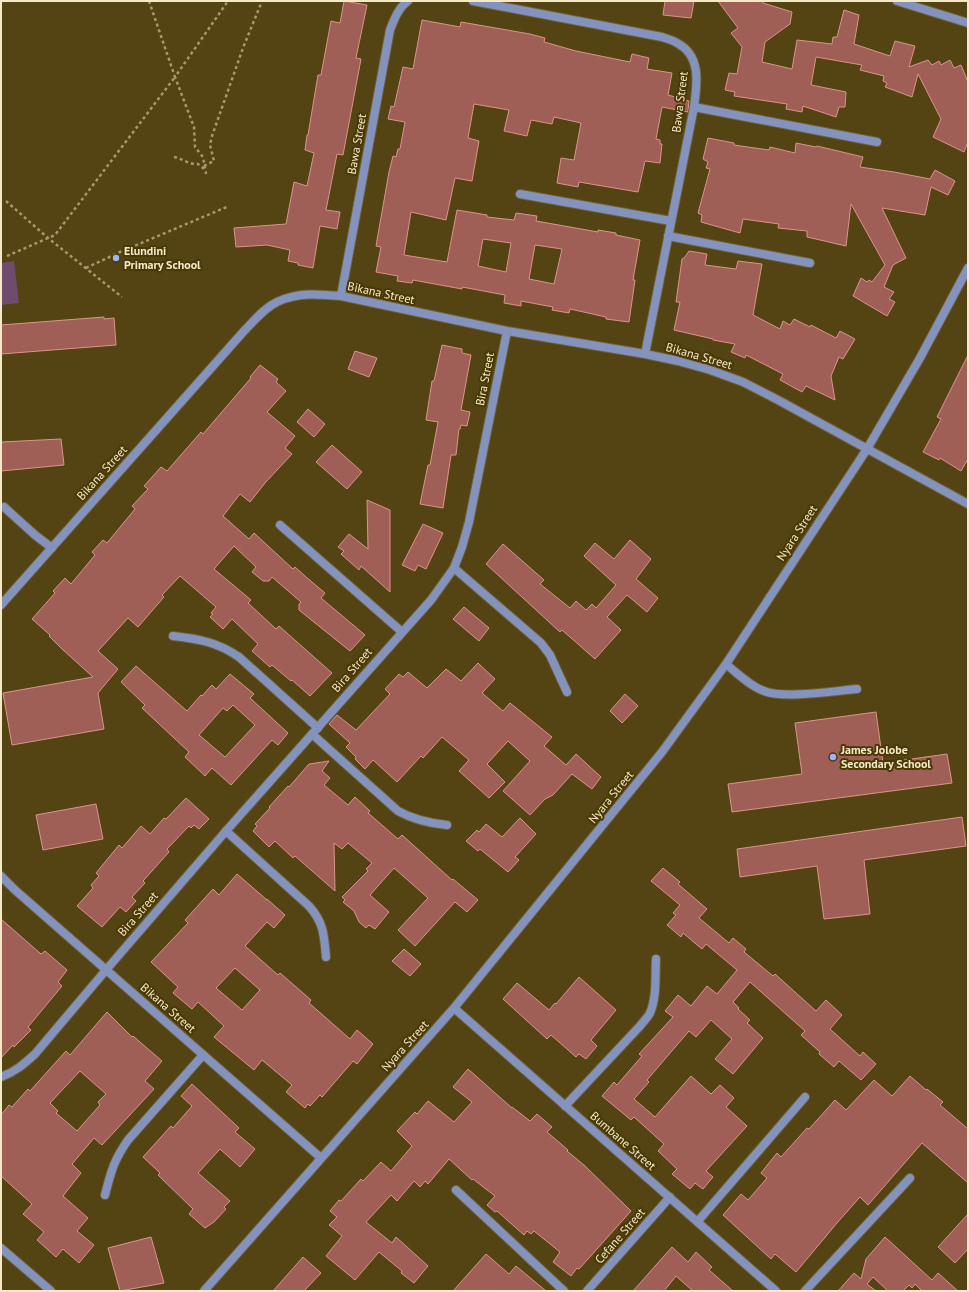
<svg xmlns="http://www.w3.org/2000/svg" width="969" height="1292" font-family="'PT Sans',sans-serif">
	<rect width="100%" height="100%" fill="#544313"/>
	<path fill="#6f4b6d" d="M14,261L19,303L1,305V263Z"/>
	<path fill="#a05f56" stroke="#da958a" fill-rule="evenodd" d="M344,1L367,5L356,58L361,59L343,155L337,154L326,210L340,212L337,229L320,226L313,268L298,265V263L288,261L290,250L267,245L236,247L234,228L286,224L294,182L307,186L314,153L305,150L307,135H308L318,75H321L331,21L340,23Z
		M665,1H694L691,18L663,15Z
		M718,1H762L763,3L792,12L790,24L765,42L762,62L792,69L797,40L832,44L833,37H837L844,10L859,15L854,44L890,56L895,41L915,46L909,67L928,60L932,65L939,61L941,65L950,60L954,68L961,65L968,82V142L964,152L933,137L941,119L918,74L912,97L885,87L887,83L883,81L884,76L860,70L862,65L816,57L811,85L846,92L845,107H839L836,117L803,106L802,112L786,109L787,104L734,96L735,92L725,90L729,73L737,74L742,47L731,33L738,28Z
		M422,20L460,27L461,22L530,34L545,38L544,42L576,51L630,62L632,54L649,58L647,69L672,73L668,95L689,101L688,112L662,107L656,139L660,140V144H662L660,163L645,161L638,192L579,182L578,187L557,183L561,158L574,160L581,123L554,117L552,124L531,120L527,136L504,131L509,110L474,104L468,138L479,141L472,181L455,178L446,220L411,212L404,255L447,262L457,210L487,215V217L514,220L516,213L537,216L536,221L598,232V230L616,233V235L640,240L633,280H635L629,322L606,319V317L570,309L569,313L552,310L553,307L521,301V306L504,303L505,295L462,287V289L413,280L412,283L397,281L398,276L376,272L381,247L376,246L389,172L393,156L396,157L398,149H400L405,122L388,119L391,106L394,107L403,67L413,69ZM483,239L511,243L506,272L478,266ZM535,245L562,249L554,284L529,279Z
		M708,138L734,143V145L769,150L770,147L795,153L796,143L816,147L817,146L863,157L860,167L894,172L930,179L935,170L955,181L948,195L931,187L925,215L882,208L906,258L893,265L884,287L894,292L889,299L895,302L887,316L853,296L861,278L867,282L869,280L872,282L885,265L851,204L846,246L807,237V231L778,228L779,224L743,219L740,233L701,222L702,215L698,213L710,169L706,168L708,162L703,159Z
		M689,251L707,254L705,265L736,269L738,261L762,264L753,315L780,329L783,321L790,325L794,319L810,327L811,325L836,338L840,331L855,339L843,359L839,357L831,376L835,400L806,386L802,392L780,380L783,374L746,355L745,358L731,352L735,344L713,340V339L674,330L680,302H676L682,259L685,257Z
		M104,317V319L114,318L116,345L1,354V325Z
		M442,345L462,349V353L471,355L461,410L470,412L467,426L461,425L460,429H459L456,455H451L443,508L420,504L428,465H430L438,422L426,420L432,381H434Z
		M355,351L377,358L369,377L348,369Z
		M968,355V459L961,471L940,458L939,460L923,452L941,419L937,417Z
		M260,365L278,379L276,382L286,391L267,412L295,436L285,448L292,454L265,483L250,502L240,494L223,516L249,539L254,533L293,569L295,567L306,577L325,593L321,598L365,635L350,651L299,610V604L301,602L272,577L269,581H263L252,572L256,567L234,546L214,569L251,600L248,603L276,629L279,626L332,673L310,696L292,680L291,681L272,665L270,667L252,651L258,644L232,619L223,629L210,617L213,614L211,613L216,607L180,576L162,595L164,597L138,627L128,618L98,651L118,669L98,693L104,729L12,745L3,693L93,677L62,649L49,636L50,635L32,619L55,593L53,591L65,578L71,584L95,555L92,552L103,540L107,543L135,509L132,506L148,489L144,486L161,467L167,471L201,432L203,434L251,378L250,377Z
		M308,409L325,424L314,437L297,422Z
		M61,439L64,465L1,471V442Z
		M332,445L362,472L347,489L316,462Z
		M367,500L390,510V592L361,566L359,570L341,554L344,551L338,547L349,534L368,549Z
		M423,524L443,533L426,569L418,565L415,571L402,565Z
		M630,540L651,559L636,579L658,598L647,612L627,595L607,617L621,630L595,659L562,630L560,632L486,564L503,544L544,580L540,584L570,608L576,601L586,610L592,604L596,608L616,585L584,556L595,543L614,559Z
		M464,607L489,628L479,641L453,619Z
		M478,663L495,679L482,693L503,711L510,703L552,737L544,746L566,765L576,754L601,777L592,789L572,774L553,795L545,799L530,815L503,791L530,761L508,741L487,764L505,782L489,798L459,771L469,760L442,737L423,758L421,756L397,782L373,760L365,769L355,759L356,757L346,747L350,743L329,724L337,715L356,730L390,694L385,689L399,674L403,677L408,672L427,688L446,669L461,681Z
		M136,666L187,711L201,695L202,696L212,685L216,689L230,674L254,694L250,698L288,733L278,745L272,740L231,785L212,768L205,776L185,757L189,752L142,708L145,705L121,682ZM233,705L255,725L225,757L199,735L223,708L227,711Z
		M625,694L638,706L622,723L610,711Z
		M876,712L883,763L947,754L952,783L732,812L728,784L802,774L795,723Z
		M329,761L322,771L330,778L324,785L348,805L355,797L370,811L368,813L398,839L402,835L452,880L453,879L478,900L467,912L455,902L415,946L398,930L428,898L394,868L370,895L389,912L375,929L369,925L366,928L359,922L354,911L343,902L345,900L342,897L368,871L366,869L372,863L348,843L342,849L334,843L335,891L295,856L293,858L275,841L269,847L253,831L257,826L255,824L270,808L269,807L288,786L289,787L309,764Z
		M186,798L209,819L199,829L194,825L191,828L189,826L167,849L169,852L143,881L145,883L132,897L136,901L126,912L120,907L102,927L77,906L93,888L91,885L99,876L96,873L119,845L122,848L141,826L150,834L164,818L166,819Z
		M96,804L103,839L43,850L36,815Z
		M962,817L966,846L864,860L870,914L824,919L817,866L740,877L737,849Z
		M520,818L536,834L515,857L519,860L508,872L480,849L478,851L466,841L477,830L479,832L486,824L502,837Z
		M663,868L680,882L678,884L707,909L699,918L729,943L733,938L746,949L744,952L773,976L775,974L816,1011L826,1000L842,1015L830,1029L860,1056L863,1052L876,1064L861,1080L839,1061L834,1067L819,1054L820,1052L801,1035L805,1031L750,982L733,1002L739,1008L738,1009L750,1020L747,1023L763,1038L733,1074L715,1059L732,1039L711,1020L696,1037L689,1031L647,1080L649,1082L634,1099L655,1117L691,1076L711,1094L720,1085L734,1098L726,1107L747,1126L706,1171L713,1177L703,1189L695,1183L690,1189L672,1174L677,1169L658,1151L664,1144L634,1117L631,1120L602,1096L614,1082L617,1085L642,1056L639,1054L673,1017L665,1011L678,995L691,1006L707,986L717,994L737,970L706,944L702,949L683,933L681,937L667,925L676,915L673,913L680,905L651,881Z
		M237,874L267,900V899L285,915L274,928L267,922L245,946L278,975L280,973L311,1000L309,1003L350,1039L357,1030L373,1044L357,1064L353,1061L322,1097L320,1095L310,1106L308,1104L305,1108L286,1092L292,1085L262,1060L254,1070L214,1037L224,1026L198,1002L192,1009L173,993L178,987L151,962L188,923L185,920L213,889L219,895ZM235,968L260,990L242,1010L216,988Z
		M1,919L41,954L45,951L67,970L58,982L62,986L28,1027L31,1030L14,1047L13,1045L1,1058Z
		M404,949L421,964L410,976L392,961Z
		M579,977L616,1010L591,1040L597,1046L586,1059L579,1054L576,1057L551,1035L547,1039L503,999L517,983L549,1010L555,1003L556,1004Z
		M107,1012L132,1037L133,1036L162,1061L145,1081L154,1089L102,1145L94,1138L72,1164L81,1173L63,1196L88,1218L77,1231L94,1245L79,1263L63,1249L56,1257L37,1240L44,1232L23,1214L32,1204L1,1176V1115L9,1105L12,1107L28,1089L30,1091L66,1051L70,1055ZM80,1071L106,1094L98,1102L100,1105L77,1131L56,1113L58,1111L50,1103Z
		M468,1069L512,1108V1107L530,1121L537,1114L552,1127L547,1132L568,1150L567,1151L585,1166L631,1211L579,1269L577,1268L571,1276L553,1262L560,1252L534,1231L531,1234L527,1231L524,1235L497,1211L495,1212L487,1205L495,1196L473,1179L472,1180L449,1159L428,1184L425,1181L420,1187L414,1181L397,1201L391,1195L366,1222L392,1243L396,1237L428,1266L414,1283L401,1273L402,1271L379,1252L355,1280L326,1256L342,1236L329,1225L337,1217L330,1211L339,1200L341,1201L361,1179L363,1181L381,1162L391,1171L412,1146L397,1131L415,1112L417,1114L428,1101L454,1122L472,1102L453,1087Z
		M910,1076L926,1090L927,1089L943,1102L940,1105L968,1129V1183L922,1143L868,1205L860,1197L837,1223L796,1272L775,1254L771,1259L723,1215L741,1194L748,1200L767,1178L761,1173L777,1153L781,1157L807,1128L809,1129L835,1100L846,1110L874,1080L892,1096Z
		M192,1084L239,1128L235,1132L255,1149L240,1167L220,1149L198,1173L230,1201L224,1207L226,1209L214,1222L205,1228L189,1214L193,1209L158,1175L160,1173L143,1157L171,1126L173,1128L192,1106L181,1096Z
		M968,1214V1249L955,1263L938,1247Z
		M151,1237L164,1283L120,1291L108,1248Z
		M885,1237L932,1280L938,1273L958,1291H922L915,1284L912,1288L909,1285L903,1291H888L873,1277L867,1284L876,1291H838L854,1273L861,1279L866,1259Z
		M672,1247L688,1262L696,1252L712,1267L709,1270L733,1291H693L676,1276L664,1291H633Z
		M486,1254L509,1274L516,1266L546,1291H453Z
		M303,1257L321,1273L304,1291H273Z"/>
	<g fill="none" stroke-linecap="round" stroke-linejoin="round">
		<g stroke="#716134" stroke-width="10">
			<path id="service" d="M694,107L877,142
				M520,194L671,221
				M668,236L810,263
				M4,507L35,535L52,548
				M280,525L402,632
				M454,568L541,643L550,655L567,692
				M173,636C199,639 217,642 239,657L318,728
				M726,664C737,673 750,686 764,691C783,699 834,691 857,689
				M312,734L398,811C414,820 429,823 447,825
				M226,831L309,906C324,923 324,935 326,957
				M1,1077C15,1072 24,1064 35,1054L106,970
				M565,1106L640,1026C643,1022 648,1017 650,1013C657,997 655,976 656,959
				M456,1190L564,1291
				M105,1195C111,1171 114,1160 128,1140L203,1055
				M698,1221L805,1097
				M805,1291L910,1178"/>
		</g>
		<g stroke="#716134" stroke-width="10">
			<path id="minor" d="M473,1L662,37C667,39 673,40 677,43C702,56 697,84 694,107L645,354
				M341,296L390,30C394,20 398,8 408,1
				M1,605L244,331C254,321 264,308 277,302C297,292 320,294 341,296L507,331L645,354L678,361L710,370L743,382L778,400L968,504
				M1,876L15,890L321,1158
				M106,970L226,831L431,600L454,568L462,547L469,522L507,331
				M454,1008L776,1291
				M204,1291L454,1008L662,752L726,664L867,449L920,358L968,268
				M587,1291L670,1197"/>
		</g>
		<g stroke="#716134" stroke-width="10">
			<path id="tertiary" d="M897,1L968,23
				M1,1248L51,1291"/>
		</g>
		<path stroke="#a79871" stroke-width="2.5" stroke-dasharray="3 3" stroke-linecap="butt" d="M149,1L175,77L228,1
			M174,157C183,159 190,165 198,164L203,168L206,173L203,157L195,147L194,127L175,77
			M204,166L214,161L210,145L212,136L243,48L262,1
			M6,201L48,238L122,297
			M7,256L55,235L175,77
			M86,268L120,252L229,206"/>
		<use href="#service" stroke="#8393be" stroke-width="8"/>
		<use href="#minor" stroke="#8393be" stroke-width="8"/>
		<use href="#tertiary" stroke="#8393be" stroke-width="8"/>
	</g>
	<g fill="#9bb4fd" stroke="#493904" stroke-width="1.5">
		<circle cx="116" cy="258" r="4"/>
		<circle cx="833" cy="757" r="4"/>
	</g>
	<g text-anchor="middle" stroke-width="4" stroke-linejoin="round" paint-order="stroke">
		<g font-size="12" fill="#f6e9ca" stroke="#493904">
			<text transform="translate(680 102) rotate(-83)" y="4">Bawa Street</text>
			<text transform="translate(357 144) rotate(-80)" y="4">Bawa Street</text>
			<text transform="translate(381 293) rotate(12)" y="4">Bikana Street</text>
			<text transform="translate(699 356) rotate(16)" y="4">Bikana Street</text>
			<text transform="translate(485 379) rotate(-79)" y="4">Bira Street</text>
			<text transform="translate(102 473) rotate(-48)" y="4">Bikana Street</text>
			<text transform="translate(797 533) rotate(-57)" y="4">Nyara Street</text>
			<text transform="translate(352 670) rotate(-49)" y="4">Bira Street</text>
			<text transform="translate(611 797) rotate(-51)" y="4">Nyara Street</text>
			<text transform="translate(138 914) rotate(-49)" y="4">Bira Street</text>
			<text transform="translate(168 1008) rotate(41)" y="4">Bikana Street</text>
			<text transform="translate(405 1046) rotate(-48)" y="4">Nyara Street</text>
			<text transform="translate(623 1141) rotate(41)" y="4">Bumbane Street</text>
			<text transform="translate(620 1236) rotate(-49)" y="4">Cefane Street</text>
		</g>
		<g font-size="12" font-weight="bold" fill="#f6e9ca" stroke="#493904" text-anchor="start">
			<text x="124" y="255">Elundini<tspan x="124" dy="14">Primary School</tspan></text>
			<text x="841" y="754">James Jolobe<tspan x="841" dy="14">Secondary School</tspan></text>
		</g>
	</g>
	<rect width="969" height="1292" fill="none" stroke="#f6e9ca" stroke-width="4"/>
</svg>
